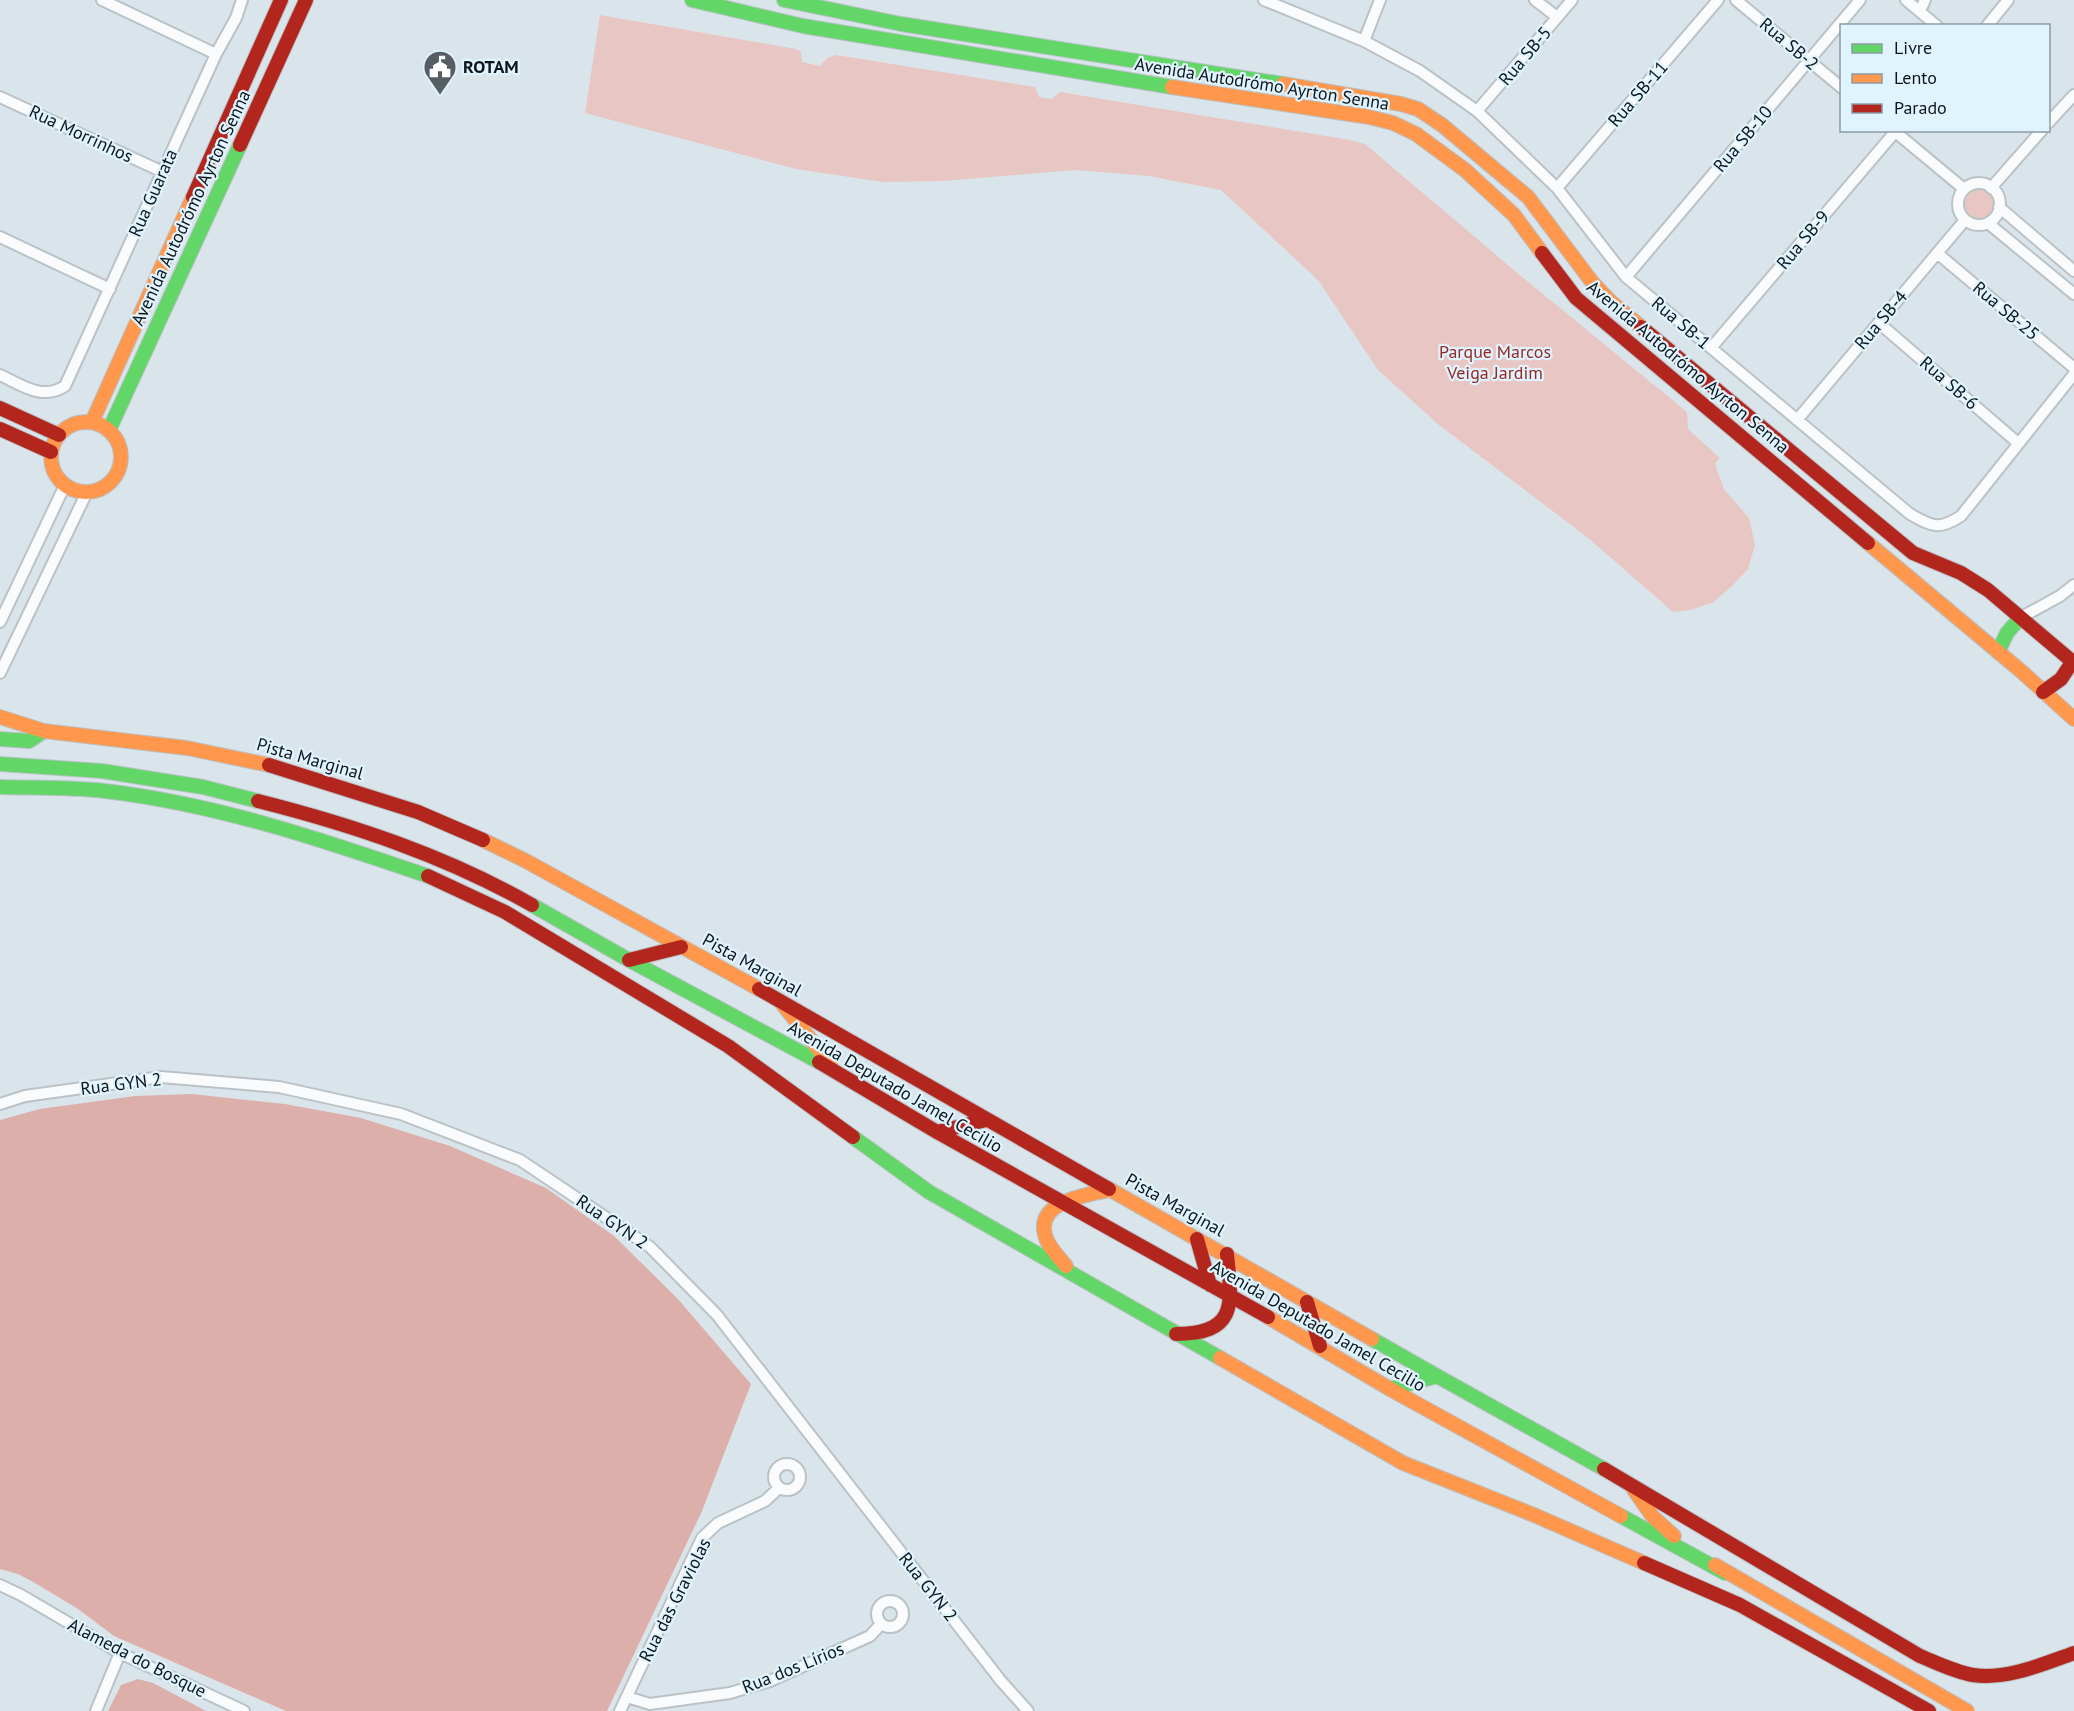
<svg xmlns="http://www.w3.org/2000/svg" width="2074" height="1711" font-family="'PT Sans',sans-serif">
	<rect width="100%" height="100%" fill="#dae5eb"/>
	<path fill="#e8c6c3" d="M600,15L796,49L801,52L802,62L820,66L827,58L836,55L1035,87L1039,97L1052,99L1060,92L1350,140L1365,144L1521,276L1687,412L1688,429L1720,458L1715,464L1724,489L1749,518L1755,545L1748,569L1732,586L1712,603L1690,610L1673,612L1587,537L1439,425L1378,370L1318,280L1221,190L1149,176L1075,170L943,181L883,182L796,169L585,113Z
		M1964 204a15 15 0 1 1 30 0a15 15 0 1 1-30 0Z"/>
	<path fill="#ddafab" d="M192,1094L285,1104L361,1118L450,1146L546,1188L614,1236L677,1298L751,1384L702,1511L607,1711H286L114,1636L78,1609L35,1583L18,1574L0,1569V1120L40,1109L135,1096Z
		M138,1679L153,1683L206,1711H108L121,1685Z"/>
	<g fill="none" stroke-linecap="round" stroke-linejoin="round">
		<g stroke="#bac2c7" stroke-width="14">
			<path id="street" d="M102,0L216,54
				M1264,0L1364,41L1420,71L1477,111L1557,188L1626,277L1910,514C1932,526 1938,531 1961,516L2074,374
				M1535,0L1557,17
				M1736,0L1842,88
				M1906,0L1937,26
				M1920,11L1925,0
				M1987,26L2008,0
				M1364,41L1380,0
				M0,97L163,172
				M1477,111L1572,0
				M2048,123L2074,95
				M1893,130L1964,189
				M1958 204a21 21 0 1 1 42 0a21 21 0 1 1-42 0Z
				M1557,188L1718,0
				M1991,188L2042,130
				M1999,207L2074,271
				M1988,223L2074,294
				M0,237L110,289
				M1937,253L2074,368
				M1626,277L1860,0
				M1879,323L2018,443
				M1711,348L1895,132
				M0,375C22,385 42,401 65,386L216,54L236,18L242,0
				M1797,420L1965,220
				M2020,618L2060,596L2074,585
				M0,622L65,485
				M0,673L87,492
				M0,1104L25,1096L161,1077L279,1087L401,1114L520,1160L650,1247L717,1315L1001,1681L1028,1711
				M774 1477a13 13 0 1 1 26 0a13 13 0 1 1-26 0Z
				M0,1585L21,1595L120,1653L244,1711
				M877 1614a13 13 0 1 1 26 0a13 13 0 1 1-26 0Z
				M627,1697L650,1704L730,1693L770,1681L870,1636L881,1624
				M96,1711L120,1653
				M620,1711L702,1538L718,1523L765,1501L779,1488"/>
		</g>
		<g stroke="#bac2c7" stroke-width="16">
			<path id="fast" d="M692,0L803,26L1172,87
				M784,0L901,24L1283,84
				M109,430L240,145
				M1998,652L2007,633L2020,618
				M0,739L29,741L44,731
				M0,764L102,771L203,787L258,801
				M0,787C35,788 71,787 105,791C216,804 323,840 428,876
				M532,905L629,960L819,1062
				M853,1137L929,1192L1220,1358
				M1372,1339L1437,1376
				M1390,1389L1437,1376L1604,1469
				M1621,1516L1725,1573"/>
		</g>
		<g stroke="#bac2c7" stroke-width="16">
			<path id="slow" d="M1283,84L1401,104L1418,109L1442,125L1528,197L1592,282L1611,302L1641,327
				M1172,87L1369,117L1393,123L1416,134L1465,170L1514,215L1542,253
				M92,422L193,197
				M51 457a35 35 0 1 1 70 0a35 35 0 1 1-70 0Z
				M1868,543L2021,671L2074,719
				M0,717L44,731L187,748L269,765
				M483,840L526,861L759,989
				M780,1001L830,1064
				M1109,1189L1372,1339
				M1066,1266C1059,1257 1048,1247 1045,1235C1036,1201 1086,1195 1109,1190
				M1268,1317L1390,1389L1621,1516
				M1220,1358L1403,1463L1534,1515L1644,1563
				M1634,1490L1653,1517L1674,1536
				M1715,1565L1967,1711"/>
		</g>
		<g stroke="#bac2c7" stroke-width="16">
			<path id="jam" d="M240,145L306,0
				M193,197L281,0
				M1542,253L1576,298L1868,543
				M1641,327L1913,553L1961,573L1988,590L2074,663
				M0,408L59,435
				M0,429L51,452
				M2043,692L2061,679L2073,661
				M269,765L418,812L483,840
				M258,801C353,825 446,856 532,905
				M428,876L505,912L728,1046L853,1137
				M629,960L681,947
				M759,989L1109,1189
				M819,1062L937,1132L1268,1317
				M937,1132L986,1120
				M1197,1239L1210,1285
				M1307,1302L1320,1346
				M1176,1334C1238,1334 1232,1303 1227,1254
				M1604,1469L1920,1656C1937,1663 1955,1672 1973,1675C2007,1680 2043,1664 2074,1653
				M1644,1563L1740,1605L1929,1711"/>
		</g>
		<use href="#street" stroke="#f9fbfc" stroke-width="10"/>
		<use href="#fast" stroke="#63d668" stroke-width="14"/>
		<use href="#slow" stroke="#ff974d" stroke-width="14"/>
		<use href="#jam" stroke="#b3261e" stroke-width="14"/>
	</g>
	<defs>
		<g id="civic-pin" transform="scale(1.725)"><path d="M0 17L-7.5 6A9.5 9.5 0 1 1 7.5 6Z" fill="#565e63" stroke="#e0f4ff"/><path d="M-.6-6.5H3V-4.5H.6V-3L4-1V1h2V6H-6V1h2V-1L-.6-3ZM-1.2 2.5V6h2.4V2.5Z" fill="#fff"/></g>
	</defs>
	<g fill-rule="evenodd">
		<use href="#civic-pin" x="440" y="67"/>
	</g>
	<g text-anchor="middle" stroke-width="4.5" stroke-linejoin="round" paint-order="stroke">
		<g font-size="18" fill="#0f161a" stroke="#e0f4ff">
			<text transform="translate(1789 44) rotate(40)" y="6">Rua SB-2</text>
			<text transform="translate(1525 56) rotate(-50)" y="6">Rua SB-5</text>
			<text transform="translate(1262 84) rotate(9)" y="6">Avenida Autodrómo Ayrton Senna</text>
			<text transform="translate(1638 94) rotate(-49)" y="6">Rua SB-11</text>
			<text transform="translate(81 134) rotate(25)" y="6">Rua Morrinhos</text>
			<text transform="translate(1743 139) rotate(-50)" y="6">Rua SB-10</text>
			<text transform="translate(153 193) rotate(-66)" y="6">Rua Guarata</text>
			<text transform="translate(191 208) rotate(-65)" y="6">Avenida Autodrómo Ayrton Senna</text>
			<text transform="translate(1803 240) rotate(-50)" y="6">Rua SB-9</text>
			<text transform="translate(2006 311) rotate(40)" y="6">Rua SB-25</text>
			<text transform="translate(1881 320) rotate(-50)" y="6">Rua SB-4</text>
			<text transform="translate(1681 323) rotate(40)" y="6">Rua SB-1</text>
			<text transform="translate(1688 367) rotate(40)" y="6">Avenida Autodrómo Ayrton Senna</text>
			<text transform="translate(1949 383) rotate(41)" y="6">Rua SB-6</text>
			<text transform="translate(310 759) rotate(16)" y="6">Pista Marginal</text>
			<text transform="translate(752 965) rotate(29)" y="6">Pista Marginal</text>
			<text transform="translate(121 1084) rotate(-7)" y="6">Rua GYN 2</text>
			<text transform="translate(895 1087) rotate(30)" y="6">Avenida Deputado Jamel Cecilio</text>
			<text transform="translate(1175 1205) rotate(29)" y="6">Pista Marginal</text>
			<text transform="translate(612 1222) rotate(34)" y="6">Rua GYN 2</text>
			<text transform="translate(1318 1326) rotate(30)" y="6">Avenida Deputado Jamel Cecilio</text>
			<text transform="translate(928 1587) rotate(52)" y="6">Rua GYN 2</text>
			<text transform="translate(675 1600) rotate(-63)" y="6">Rua das Graviolas</text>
			<text transform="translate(137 1658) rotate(27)" y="6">Alameda do Bosque</text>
			<text transform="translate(793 1668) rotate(-22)" y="6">Rua dos Lírios</text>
		</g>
		<g font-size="18" font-weight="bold" fill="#0f161a" stroke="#e0f4ff" text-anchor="start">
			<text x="463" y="73">ROTAM</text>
		</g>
		<g font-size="18" fill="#972923" stroke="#e0f4ff">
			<text x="1495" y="358">Parque Marcos<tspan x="1495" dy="21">Veiga Jardim</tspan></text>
		</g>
	</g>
	<rect x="1840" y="24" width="210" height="108" fill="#e0f4ff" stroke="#8c9ba3" stroke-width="1.5"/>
	<rect x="1852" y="44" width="30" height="9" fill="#63d668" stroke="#8c9ba3" stroke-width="1.5"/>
	<text x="1894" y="54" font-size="18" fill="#0f161a">Livre</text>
	<rect x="1852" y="74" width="30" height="9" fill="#ff974d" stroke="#8c9ba3" stroke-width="1.5"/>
	<text x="1894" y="84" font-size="18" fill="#0f161a">Lento</text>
	<rect x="1852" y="104" width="30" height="9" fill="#b3261e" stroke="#8c9ba3" stroke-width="1.5"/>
	<text x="1894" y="114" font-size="18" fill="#0f161a">Parado</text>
</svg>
